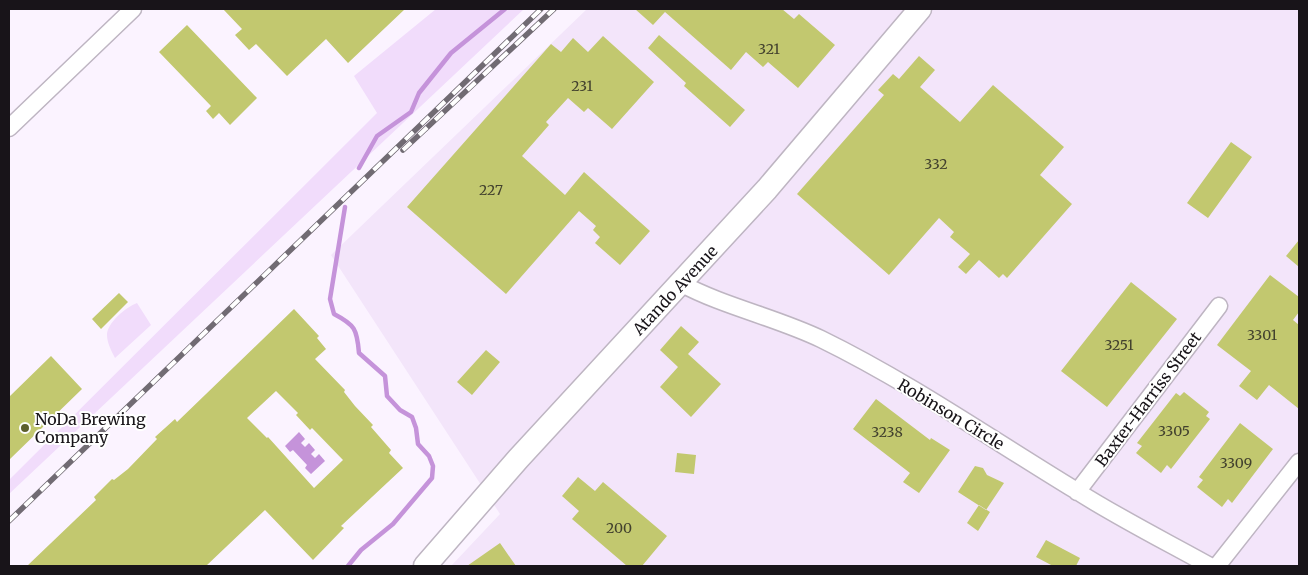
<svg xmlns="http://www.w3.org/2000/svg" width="1308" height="575" font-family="Merriweather,serif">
	<rect width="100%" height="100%" fill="#fbf3ff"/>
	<path fill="#f3e5fa" d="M587,9H1299V566H451L500,514L331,255Z"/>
	<path fill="#f1dcfb" d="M436,9H524L9,494V480L377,113L354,76Z
		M137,303L151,325L115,358C112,352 107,343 107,335C107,323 126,307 137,303Z"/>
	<path fill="#c593da" d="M299,432L305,439L301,443L305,447L309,443L315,450L311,454L315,458L319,454L325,461L311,474L305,468L307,465L293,450L290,452L285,446Z"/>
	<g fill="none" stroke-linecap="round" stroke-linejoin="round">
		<path stroke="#c593da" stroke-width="4.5" d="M359,168L377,136L411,112L419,93L451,53L505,9
			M345,207L330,299L334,314C355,325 357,329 359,353L385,376L387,396L400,410L412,417L416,428L418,444L429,456L433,466L432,478L393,524L361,550L348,566"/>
	</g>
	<path fill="#c2c86f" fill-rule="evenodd" d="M223,9H405L348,63L326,39L287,76L256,44L249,50L235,35L242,29Z
		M635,9H782L794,19L799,14L835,45L798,88L768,62L763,67L746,52L731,70L665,12L653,25Z
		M187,25L257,98L230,125L219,113L213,119L206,111L211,106L159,52Z
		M659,35L745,110L730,127L684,86L686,83L648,48Z
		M603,36L654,82L612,129L588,108L584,112L568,98L546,122L549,125L522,156L565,195L584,172L650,231L620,265L595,243L600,237L593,230L596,226L579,211L506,294L407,207L551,44L561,52L573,38L588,52Z
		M919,56L935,70L920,87L960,122L993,85L1064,147L1040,175L1072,204L1007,278L1003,274L999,278L979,260L966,274L958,267L970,254L950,237L954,232L939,218L889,275L797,194L884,95L878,90L893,74L899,79Z
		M1231,142L1252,157L1208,218L1187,203Z
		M1299,240V267L1286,256Z
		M1270,275L1299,297V312L1293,320L1299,325V409L1269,385L1257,400L1239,386L1251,371L1217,345Z
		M1131,282L1177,319L1107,407L1061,371Z
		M119,293L128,302L101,329L92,319Z
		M294,309L319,336L317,338L326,349L315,359L345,390L344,392L355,406L373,425L371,427L391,450L389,453L403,468L341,526L344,528L313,560L265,510L206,566H27L96,500L94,497L112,479L114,480L128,469L157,439L155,437L175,419L177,422ZM276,391L298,413L296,415L310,430L312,428L343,460L314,488L268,437L267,438L247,418Z
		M681,326L699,342L688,354L721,384L691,417L660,387L678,367L660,350Z
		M486,350L500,362L472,395L457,382Z
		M51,356L82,389L9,460V397Z
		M1184,392L1209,412L1206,416L1210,419L1171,469L1167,465L1161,473L1136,453L1142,446L1137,443L1176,393L1180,396Z
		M876,399L930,440L931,438L950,450L919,493L903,482L910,473L853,429Z
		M1240,423L1273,449L1232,503L1228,499L1222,507L1197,487L1203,480L1199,477Z
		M677,453L696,455L694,474L675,472Z
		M975,466L983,468L987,475L1004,483L986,510L958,492Z
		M578,477L595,491L603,482L667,536L642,566H627L572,519L579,511L562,496Z
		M979,505L990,512L978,531L967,523Z
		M1046,540L1080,558L1076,566H1053L1036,557Z
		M500,543L516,566H467Z"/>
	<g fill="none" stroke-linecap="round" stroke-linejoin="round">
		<g stroke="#beb5c2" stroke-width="19">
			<path id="minor" d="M9,128L133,9
				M680,283C725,307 775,317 821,339C909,382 991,439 1075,490C1119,518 1165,541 1210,566
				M1077,492L1219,306
				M1217,566L1299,462"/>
		</g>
		<g stroke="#beb5c2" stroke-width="25">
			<path id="secondary" d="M425,566L518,459L767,189L920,9"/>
		</g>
		<use href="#minor" stroke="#fff" stroke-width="16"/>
		<use href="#secondary" stroke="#fff" stroke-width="22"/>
		<g stroke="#716b73" stroke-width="5.5">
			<path id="rail" d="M403,150L554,9
				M9,521L541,9"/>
		</g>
		<use href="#rail" stroke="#fff" stroke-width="4" stroke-dasharray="11" stroke-linecap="butt"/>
	</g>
	<circle fill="#5c5f2d" stroke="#fff" stroke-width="2" cx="25" cy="428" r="5"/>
	<g text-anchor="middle" stroke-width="4" stroke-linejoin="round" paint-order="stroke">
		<g font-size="14" fill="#42412e">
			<text x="769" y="54">321</text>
			<text x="582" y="91">231</text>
			<text x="936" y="169">332</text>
			<text x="491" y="195">227</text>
			<text x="1262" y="340">3301</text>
			<text x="1119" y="350">3251</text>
			<text x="1174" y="436">3305</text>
			<text x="887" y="437">3238</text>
			<text x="1236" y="468">3309</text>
			<text x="619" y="533">200</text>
		</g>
		<g font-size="16" fill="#181419" stroke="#fff">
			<text transform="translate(675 290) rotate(-47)" y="6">Atando Avenue</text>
			<text transform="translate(1148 399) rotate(-53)" y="6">Baxter-Harriss Street</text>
			<text transform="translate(951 414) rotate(31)" y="6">Robinson Circle</text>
		</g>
		<g font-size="16" fill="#181419" stroke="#fff" text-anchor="start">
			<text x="35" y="425">NoDa Brewing<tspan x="35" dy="18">Company</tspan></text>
		</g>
	</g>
	<rect width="1308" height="575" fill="none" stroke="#181419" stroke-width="20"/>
</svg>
